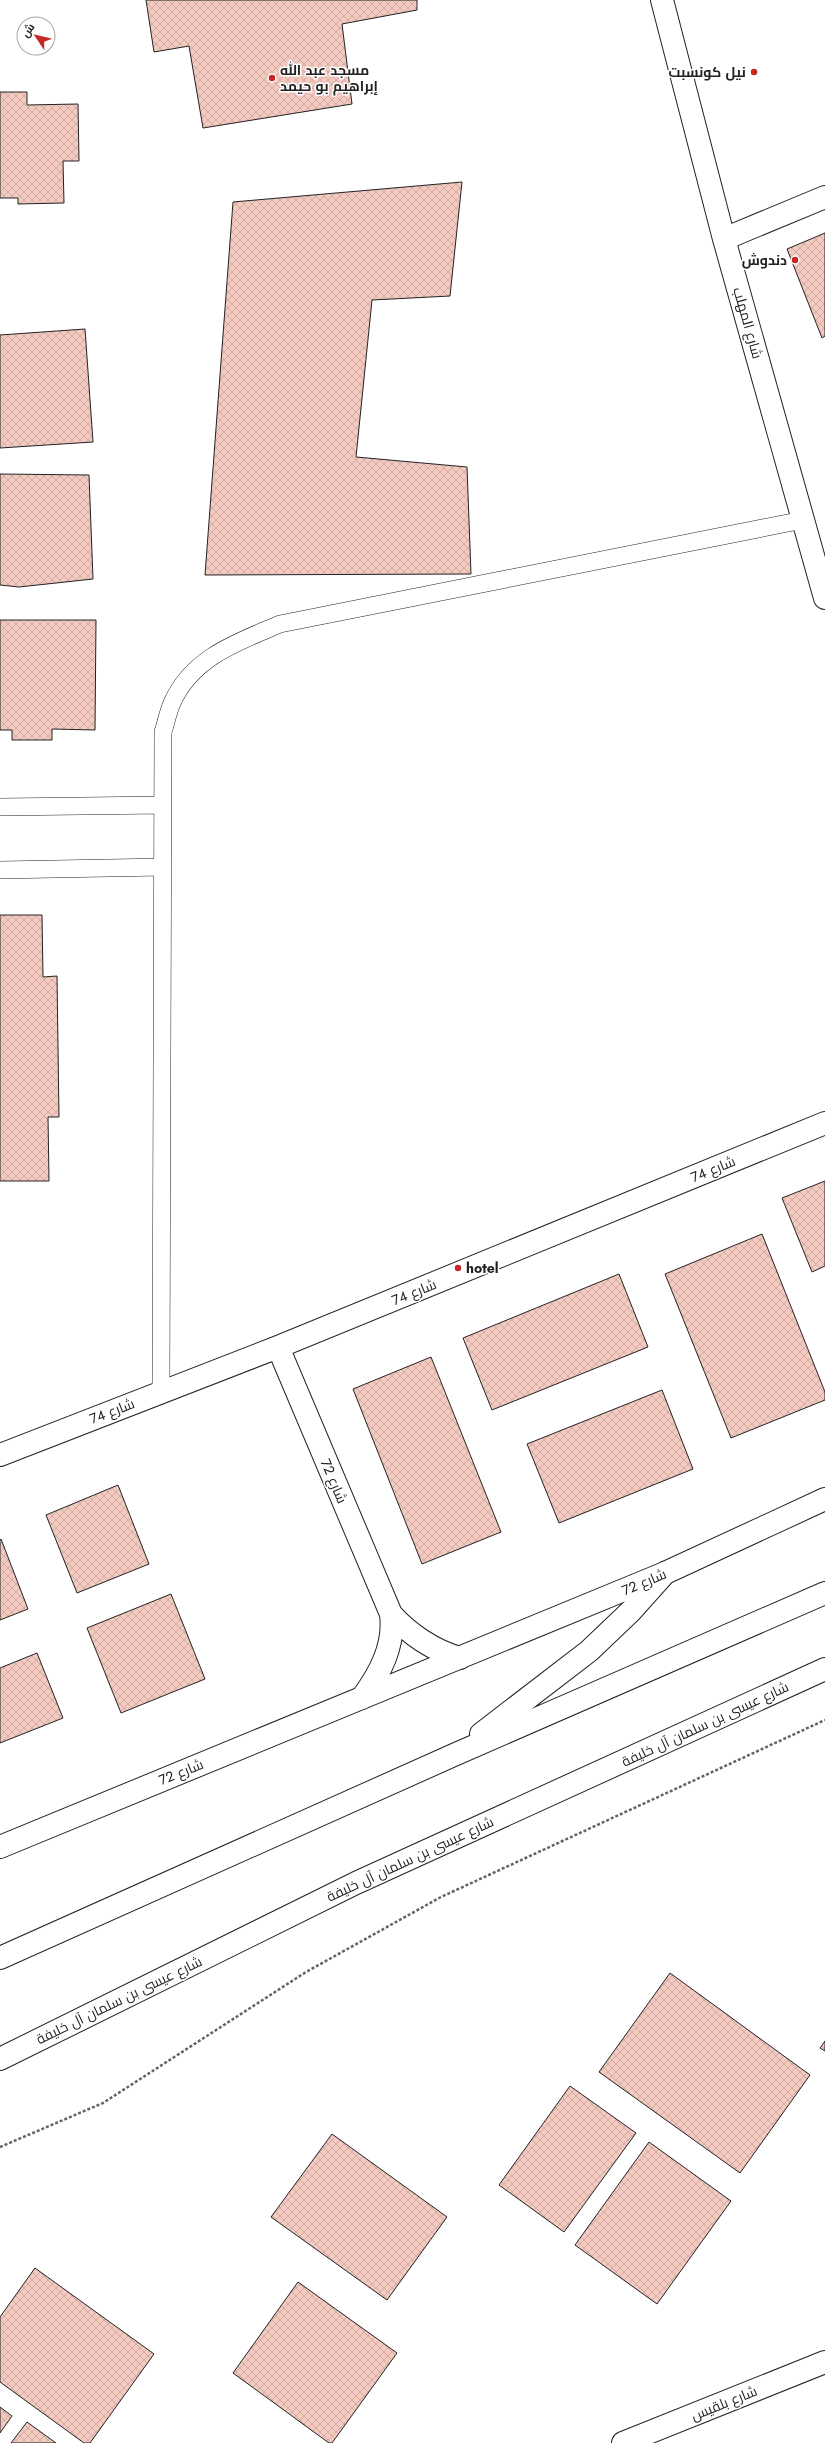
<svg xmlns="http://www.w3.org/2000/svg" width="825" height="2443" font-family="Jost,Cairo,sans-serif">
	<defs>
		<pattern id="building-cross-hatch" width="8" height="8" patternUnits="userSpaceOnUse"><rect width="8" height="8" fill="#f3c9c0"/><path d="M0 0l8 8M0 8l8-8" fill="none" stroke="#d0aca5"/></pattern>
	</defs>
	<rect width="100%" height="100%" fill="#fff"/>
	<path fill="url(#building-cross-hatch)" stroke="#222" d="M146,0H417V10L342,24L352,104L203,128L189,46L154,52Z
		M0,92H27V105L78,104L79,161H63L64,203L18,204V198H0Z
		M462,182L450,296L372,300L356,457L467,467L471,574L205,575L233,202Z
		M825,233V336L822,338L787,249Z
		M85,329L93,442L0,448V335Z
		M0,474L89,475L93,579L19,587L0,585Z
		M0,620H96L95,730L52,729V740H12V730H0Z
		M0,915H42L43,977L57,976L59,1117H48L49,1181H0Z
		M825,1181V1266L812,1272L782,1198Z
		M762,1234L825,1392V1400L731,1438L665,1274Z
		M619,1274L648,1347L492,1410L463,1338Z
		M431,1357L501,1532L422,1564L353,1389Z
		M662,1390L693,1469L559,1523L527,1444Z
		M118,1485L149,1564L77,1593L46,1515Z
		M1,1539L28,1609L0,1620V1540Z
		M171,1594L205,1679L121,1713L87,1628Z
		M37,1653L63,1718L0,1743V1668Z
		M670,1973L810,2075L740,2173L599,2072Z
		M825,2041V2051L820,2048Z
		M570,2086L636,2133L564,2232L499,2185Z
		M332,2134L447,2217L387,2300L271,2217Z
		M649,2142L731,2201L657,2304L575,2245Z
		M35,2268L154,2354L90,2443H84L0,2382V2317Z
		M298,2282L397,2353L332,2443H329L233,2373Z
		M0,2407L12,2416L0,2433Z
		M27,2422L56,2443H11Z"/>
	<g fill="none" stroke-linecap="round" stroke-linejoin="round">
		<g stroke="#222" stroke-width="18">
			<path id="lane" d="M0,807L163,805
				M0,870L163,867
				M161,1392L163,732C166,723 168,712 172,703C192,657 238,642 280,624L803,520"/>
		</g>
		<g stroke="#222" stroke-width="24">
			<path id="street" d="M662,0L724,239L825,598
				M724,239L825,197
				M278,1347L391,1614C395,1646 380,1673 362,1698
				M0,1455L278,1347L825,1123
				M391,1614C409,1634 434,1651 460,1658
				M0,1847L665,1573L825,1499
				M623,2443L825,2362"/>
		</g>
		<g stroke="#222" stroke-width="24">
			<path id="highway" d="M481,1734L589,1651L631,1611L665,1573
				M0,1958L456,1754L825,1593
				M0,2059L356,1883L825,1669"/>
		</g>
		<path stroke="#646464" stroke-width="2.5" stroke-dasharray="3 2" stroke-linecap="butt" d="M0,2147L103,2103L306,1972L441,1897L825,1720"/>
		<use href="#lane" stroke="#fff" stroke-width="17"/>
		<use href="#street" stroke="#fff" stroke-width="22"/>
		<use href="#highway" stroke="#fff" stroke-width="22"/>
	</g>
	<g fill="#c62828" stroke="#fff" stroke-width="1.5">
		<circle cx="754" cy="72" r="4"/>
		<circle cx="272" cy="78" r="4"/>
		<circle cx="795" cy="260" r="4"/>
		<circle cx="458" cy="1268" r="4"/>
	</g>
	<g text-anchor="middle" stroke-width="3" stroke-linejoin="round" paint-order="stroke">
		<g font-size="14" font-weight="bold" fill="#222" stroke="#fff" text-anchor="start">
			<text x="280" y="75">مسجد عبد الله<tspan x="280" dy="16">إبراهيم بو حيمد</tspan></text>
			<text x="746" y="77" text-anchor="end">نيل كونسبت</text>
			<text x="787" y="265" text-anchor="end">دندوش</text>
			<text x="466" y="1273">hotel</text>
		</g>
		<g font-size="14" fill="#222" stroke="#fff">
			<text transform="translate(748 323) rotate(74)" y="5">شارع المهلب</text>
			<text transform="translate(713 1169) rotate(-22)" y="5">شارع 74</text>
			<text transform="translate(414 1292) rotate(-22)" y="5">شارع 74</text>
			<text transform="translate(112 1411) rotate(-21)" y="5">شارع 74</text>
			<text transform="translate(334 1481) rotate(67)" y="5">شارع 72</text>
			<text transform="translate(644 1582) rotate(-23)" y="5">شارع 72</text>
			<text transform="translate(705 1724) rotate(-25)" y="5">شارع عيسى بن سلمان آل خليفة</text>
			<text transform="translate(181 1772) rotate(-22)" y="5">شارع 72</text>
			<text transform="translate(410 1859) rotate(-25)" y="5">شارع عيسى بن سلمان آل خليفة</text>
			<text transform="translate(119 2000) rotate(-26)" y="5">شارع عيسى بن سلمان آل خليفة</text>
			<text transform="translate(724 2403) rotate(-22)" y="5">شارع بلقيس</text>
		</g>
	</g>
	<g transform="translate(36 36) rotate(305)"><circle r="19" fill="#ffffff" stroke="#a7a7a7"/>
	<path d="M0-3L7 15L0 10L-7 15Z" fill="#c62828"/>
	<text y="-6" font-size="11" font-weight="bold" text-anchor="middle" fill="#222222">ش</text>
	</g>
</svg>
